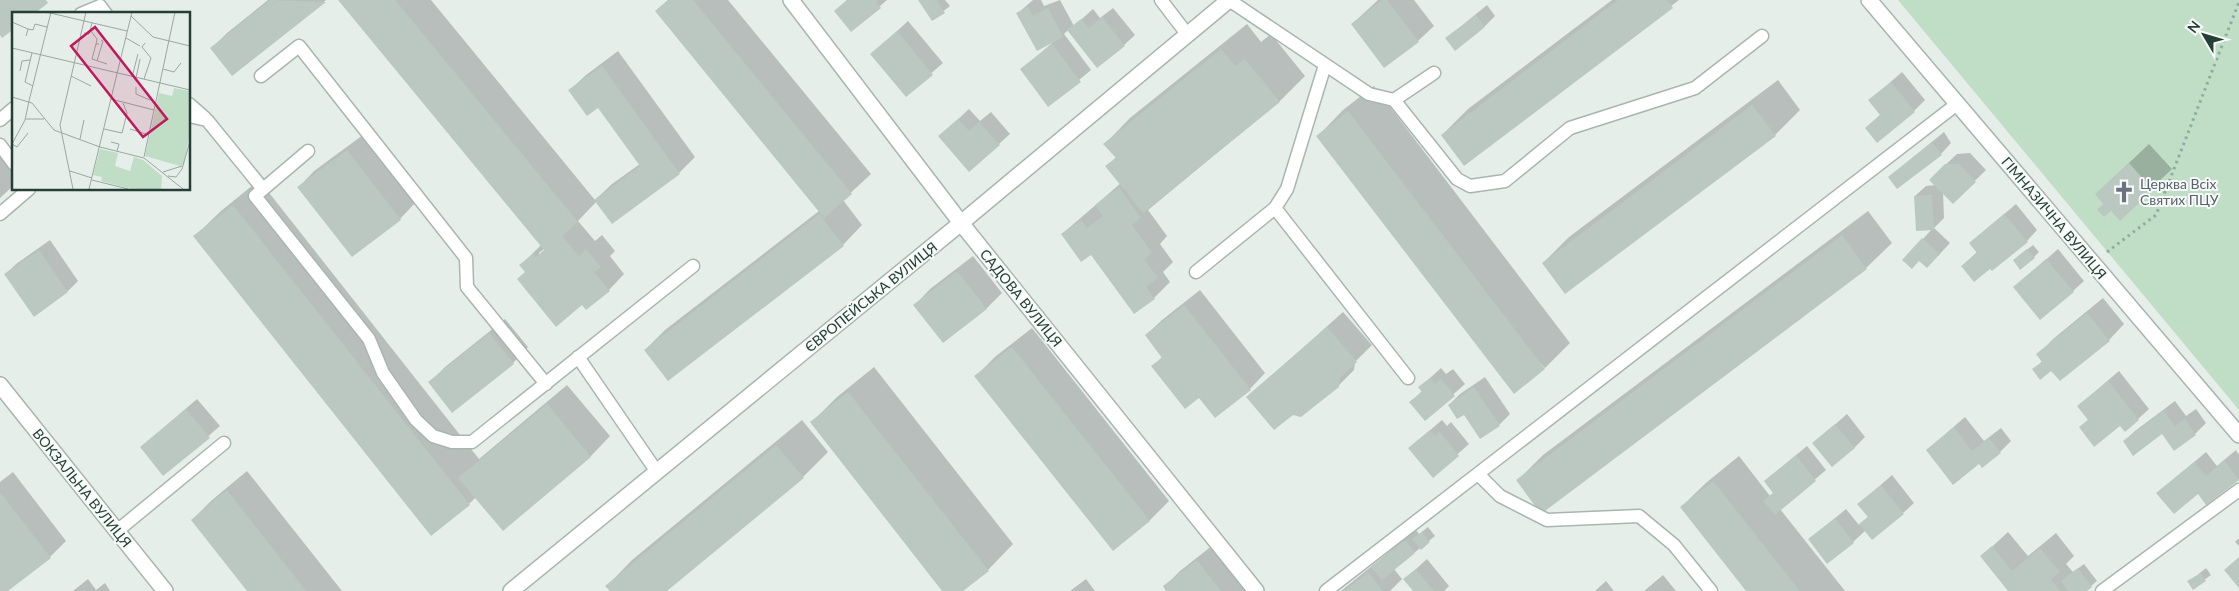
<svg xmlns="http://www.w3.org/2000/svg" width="2239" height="591" font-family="Lato,sans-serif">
	<rect width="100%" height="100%" fill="#e6eeea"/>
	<path fill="#c0ddc6" d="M1898,0H2239V410Z"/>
	<path fill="#0003" fill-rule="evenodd" d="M268,0H326L233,75L212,48L227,33Z
		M340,0H431L595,200L612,184L640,164L598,106L570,90L586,75L618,51L695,157L679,173L597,201L578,221L595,241L602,235L615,251L610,256L624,274L609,290L583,304L526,271L521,265L541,245ZM544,249L546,251L539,256V253Z
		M668,0H728L871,174L843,200L862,225L843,245L645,350L665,330L819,211L656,11Z
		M847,0H887L851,31L835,11Z
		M920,0H945L950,6L932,20Z
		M1033,0H1041L1044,6L1060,0L1074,26L1093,9L1100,18L1113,8L1135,35L1124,45L1068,30L1064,34L1091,70L1049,105L1021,70L1052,43L1018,13Z
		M1378,0H1414L1434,26L1418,41L1352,24Z
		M1612,0H1679L1464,164L1442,135L1468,109Z
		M1487,5L1495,16L1485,26L1447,38Z
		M908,21L943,63L906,95L872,54Z
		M1247,24L1261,42L1271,34L1305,76L1280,101L1148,210L1167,236L1160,244L1173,262L1163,272L1170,282L1154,298L1135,312L1091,253L1062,234L1121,183L1107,167L1116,157L1105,144L1130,118Z
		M1902,72L1925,100L1914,111L1866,128L1881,114L1870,100Z
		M1778,80L1800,110L1775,135L1543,263L1569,237Z
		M1374,86L1570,343L1545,368L1318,136L1343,110Z
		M969,109L980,121L991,112L1010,134L999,144L940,136Z
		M1944,132L1951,143L1941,154L1889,177Z
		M363,135L415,203L400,219L299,187L314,171Z
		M2149,144L2172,169L2120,219L2096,194Z
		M0,147L14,165V185L0,198Z
		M1970,153L1986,170L1953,202L1943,192L1944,218L1934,228L1950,243L1938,256L1904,260L1932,229L1915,196L1926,186L1936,185L1941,169L1957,154Z
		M259,180L479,459L567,385L610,436L591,456L503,529L476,497L469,504L195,236L221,211Z
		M2016,204L2037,230L2027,241L1991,267L1962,266L1977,252L1970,243Z
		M1868,211L1892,243L1866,268L1541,512L1518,480L1543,455Z
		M50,240L78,281L68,291L5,275L16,264Z
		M2033,245L2039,252L2034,257L2020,255Z
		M2058,249L2084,281L2073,291L2015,287Z
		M973,256L1002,293L986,309L915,305L930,289Z
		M1200,290L1265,373L1250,389L1199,396L1153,366L1163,356L1146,335L1162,320Z
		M2103,298L2124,324L2109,340L2051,369L2034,370L2042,361L2038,355L2053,339Z
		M1343,312L1372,345L1355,362L1354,370L1338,386L1248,397Z
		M505,319L528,347L513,363L430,382L445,367Z
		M1032,328L1169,501L1149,521L976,376L996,356Z
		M874,367L1013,544L988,570L961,591H944L812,422L837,397Z
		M1441,368L1446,374L1453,369L1465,384L1425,419L1411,402L1422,391L1420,387Z
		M2119,371L2149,409L2138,419L2081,427L2089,419L2078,406Z
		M1485,377L1510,414L1499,425L1449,405L1460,394Z
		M197,399L220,426L163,475L141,447Z
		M2175,401L2186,416L2196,409L2206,423L2195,434L2174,449L2162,433L2124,441L2135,431Z
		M1847,414L1865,437L1854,448L1813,444Z
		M1965,417L1984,441L2001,428L2011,441L2000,452L1979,463L1927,450Z
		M802,420L828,452L803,477L665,591H611L607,586L632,560Z
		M1442,420L1447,426L1451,422L1469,444L1433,476L1421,438Z
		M1807,446L1826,470L1780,509L1845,591H1747L1681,507L1707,482L1739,456L1770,496L1774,492L1765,481Z
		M2236,450L2239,455V479L2207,503L2198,492L2158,493L2206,452L2217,466Z
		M247,471L342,591H248L192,520L212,500Z
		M13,472L66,541L50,557L6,591H0V482Z
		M1892,475L1914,503L1903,513L1866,530L1853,542L1810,539L1846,509L1859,525L1869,516L1859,504Z
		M1428,527L1435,536L1394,569L1402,579L1390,591H1341L1416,530L1419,534Z
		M2008,532L2028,556L2056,533L2074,556L2066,564L2073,572L2084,564L2097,581L2085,591H2010L1982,556Z
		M2239,538V546L2235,542Z
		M1213,545L1248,591H1168L1164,587L1180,571Z
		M1427,559L1449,586L1444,591H1415L1405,579Z
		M2206,568L2211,575L2193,588L2189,582Z
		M1663,575L1676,591H1644Z
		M88,579L96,590L105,583L110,591H73Z
		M1086,579L1095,591H1070Z
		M1606,581L1614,591H1595Z"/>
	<path fill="#bbc8c2" d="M0,0H46L48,3L34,14H14V29L2,38L0,35Z
		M270,0L326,2L232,76L210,48Z
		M338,0H395L578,222L562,236L579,256L586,249L601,267L594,272L610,291L586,310L582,305L556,327L517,279L525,272L519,265L533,254L536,257L544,250Z
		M668,0H693L852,194L824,218L655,11Z
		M847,0H878L876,2L881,8L851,32L834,11Z
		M918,0H937L945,13L932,21Z
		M1382,0H1387L1419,42L1384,68L1351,24Z
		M1618,0H1667L1673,8L1464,166L1441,135Z
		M1028,7L1033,16L1048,8L1063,37L1037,51L1016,13Z
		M1476,15L1485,27L1455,51L1445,38Z
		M1102,17L1125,46L1097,68L1067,30L1081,19L1089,28Z
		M897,31L933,75L906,97L870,54Z
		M1052,44L1081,82L1048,107L1020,69Z
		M1221,49L1235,66L1245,59L1280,102L1143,213L1105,166L1116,158L1103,144Z
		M602,66L680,174L612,224L594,200L640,166L598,108L587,116L568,90Z
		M1891,82L1915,112L1877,143L1865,128L1880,115L1868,100Z
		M1752,105L1776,136L1565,294L1542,263Z
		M1348,111L1545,369L1514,394L1316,136Z
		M958,119L969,131L979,122L1000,145L969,172L938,136Z
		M1932,142L1942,155L1897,189L1888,177Z
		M347,150L401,220L352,257L297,187Z
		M2129,163L2153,190L2120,221L2111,211L2104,217L2097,210L2103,204L2095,194Z
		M1945,164H1959L1976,182L1953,204L1929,180Z
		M1119,187L1141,218L1132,225L1152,253L1144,259L1158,278L1146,287L1155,299L1134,314L1091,255L1081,262L1061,234L1081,220L1087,228L1103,216L1095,205Z
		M1932,195L1934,230L1916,231L1914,196Z
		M233,205L470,505L431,536L193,236Z
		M819,214L844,246L668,381L644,350Z
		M2004,214L2028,242L1992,271L1990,269L1974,282L1961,266L1977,253L1969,243Z
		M1842,235L1867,269L1541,514L1516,480Z
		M1922,238L1940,254L1927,268L1919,261L1912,269L1902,260Z
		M2027,249L2035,258L2020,270L2013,260Z
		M39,250L68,292L34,317L4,274Z
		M2046,259L2074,292L2040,320L2013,287Z
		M957,271L987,309L943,343L913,305Z
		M1184,305L1251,390L1215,418L1199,398L1185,409L1151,366L1162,358L1145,335Z
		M2087,313L2110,341L2060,381L2051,371L2040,380L2032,369L2042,362L2036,354Z
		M1327,327L1357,362L1340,378L1339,387L1301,417L1293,415L1274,430L1246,397Z
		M489,333L514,364L452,413L428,382Z
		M1012,347L1150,521L1113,551L974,376Z
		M1430,378L1435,384L1441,379L1455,396L1425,421L1409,402L1422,392L1418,387Z
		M2108,381L2139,420L2125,432L2120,426L2094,447L2079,427L2088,420L2077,406Z
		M1474,387L1500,426L1480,439L1464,415L1457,419L1448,405Z
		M848,392L989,571L963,591H942L810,422Z
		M547,404L591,457L503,531L458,478Z
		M186,409L210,438L163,476L140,447Z
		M2164,411L2175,426L2185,419L2196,435L2174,451L2162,434L2133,456L2123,441Z
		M1835,424L1855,448L1832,467L1812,443Z
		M1954,427L1972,451L1989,438L2001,453L1982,468L1979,464L1953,485L1926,450Z
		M1430,430L1435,436L1440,432L1459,456L1433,478L1408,448Z
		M776,445L804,478L667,591H610L605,586Z
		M1796,455L1816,481L1775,515L1763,501L1773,493L1764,481Z
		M2224,460L2239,480L2206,505L2198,494L2174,514L2156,493L2194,462L2206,476Z
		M1713,481L1800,591H1746L1680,507Z
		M1881,485L1904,514L1872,540L1859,524L1868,517L1857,504Z
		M227,490L306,591H247L191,520Z
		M0,492L51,558L8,591H0Z
		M1835,518L1854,543L1827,564L1808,539Z
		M1422,532L1430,542L1421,550L1412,539Z
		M1405,540L1415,553L1382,580L1371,567Z
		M1992,546L2012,571L2040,548L2060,572L2051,579L2060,591H2008L1980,556Z
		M2239,557V588L2224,570Z
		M1197,560L1221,591H1166L1163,586Z
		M2078,568L2092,587L2087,591H2068L2061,581Z
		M1416,569L1434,591H1413L1403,579Z
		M1368,572L1383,591H1344Z
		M2201,573L2206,581L2193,590L2187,581Z"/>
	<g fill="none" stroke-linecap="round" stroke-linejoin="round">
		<g stroke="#a9b6b0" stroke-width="15">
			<path id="service" d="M1161,0L1187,34
				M1229,0L1369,94L1394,100L1434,73
				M81,14L100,6L106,14
				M261,76L299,46L466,258L467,287L546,384
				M1394,100L1457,179L1470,186L1505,181L1570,128L1695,88L1762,36
				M189,104L205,118
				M189,116L207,120L263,189
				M0,120L14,108
				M0,145L14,164
				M308,151L255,196L369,339L383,373L416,420L433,436L452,442H472L693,266
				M1275,208L1408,378
				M0,214L29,189
				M1196,272L1275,208L1287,189L1325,65
				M578,357L657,472
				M1478,474L1500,496L1547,520L1639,516L1674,545L1711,591
				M117,531L224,443
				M1326,591L1957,104
				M2102,591L2239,490"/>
		</g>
		<g stroke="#a9b6b0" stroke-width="18">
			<path id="minor" d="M791,0L961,223L1256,591
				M1869,0L2239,435
				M0,385L165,591
				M511,591L961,223L1229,0"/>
		</g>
		<path stroke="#88afa0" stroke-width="3" stroke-dasharray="2.5 4" stroke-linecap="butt" d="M2107,252L2156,215L2239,2"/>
		<use href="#service" stroke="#fff" stroke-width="12"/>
		<use href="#minor" stroke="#fff" stroke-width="15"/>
	</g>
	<defs>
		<g id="church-bare" transform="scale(1.725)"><path d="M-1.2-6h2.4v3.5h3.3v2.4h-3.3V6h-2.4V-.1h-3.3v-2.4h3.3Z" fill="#6b7280" stroke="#f6faf8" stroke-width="2.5" paint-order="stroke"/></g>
	</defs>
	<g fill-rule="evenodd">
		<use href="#church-bare" x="2124" y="192"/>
	</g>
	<g text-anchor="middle" stroke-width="4" stroke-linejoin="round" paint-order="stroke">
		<g font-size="14" fill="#5b616d" stroke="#f6faf8" text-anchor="start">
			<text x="2140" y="189">Церква Всіх<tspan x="2140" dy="16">Святих ПЦУ</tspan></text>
		</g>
		<g font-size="14" fill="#263f36" stroke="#f6faf8">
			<text transform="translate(2054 218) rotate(50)" y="5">ГІМНАЗИЧНА ВУЛИЦЯ</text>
			<text transform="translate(871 297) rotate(-39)" y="5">ЄВРОПЕЙСЬКА ВУЛИЦЯ</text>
			<text transform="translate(1021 298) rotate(51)" y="5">САДОВА ВУЛИЦЯ</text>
			<text transform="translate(82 488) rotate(51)" y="5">ВОКЗАЛЬНА ВУЛИЦЯ</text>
		</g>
	</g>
	<g transform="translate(12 12)">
		<rect width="178" height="178" fill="#e6eeea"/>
		<path d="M162,76L177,79V125L172,152L168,154L133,144L147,81L160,84ZM88,137L106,141L103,154L118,159L122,145L131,148L150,164L149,177H119L89,169L90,165L81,163Z" fill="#c0ddc6"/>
		<path fill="none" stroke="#99a8a2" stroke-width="1" d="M34,0L115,19M119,4L141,25L178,34M0,10L16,17M78,18L85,27L84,32M72,21L77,22L80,11M14,24L16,17L21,18L23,12L35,15M114,26L128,34M87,32H84L80,47L95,52M0,36L178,78M20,41L13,70L21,74M85,49L91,29L89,28M151,57L162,60L169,51M8,59L10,49L18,48M59,64L79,74M120,65L126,42M124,66L128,47M132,67L139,46L130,35L133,31M124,75V82L138,88M0,85L20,91L42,118L88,135L132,146L171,177M99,87L142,98M17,89L39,0M14,107H32M92,117L110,121L115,101L111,91M118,117L137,123M68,127L72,108M99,130L107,132L105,139M0,132L5,135L16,121M0,132L13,108L17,89M132,145L163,0M58,159L80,166M151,160L170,154M156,164L164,165L170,157L178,129M80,168L116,177M61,177L48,113L74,0M77,177L120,0"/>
		<path fill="#c2185b" fill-opacity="0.15" stroke="#c2185b" stroke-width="2.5" d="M83,15L155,107L131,125L59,34Z"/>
		<rect width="178" height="178" fill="none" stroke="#263f36" stroke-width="2.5"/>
	</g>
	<g transform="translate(2204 35) rotate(308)" stroke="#f6faf8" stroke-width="4" paint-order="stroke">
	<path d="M0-4L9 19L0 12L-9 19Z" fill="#263f36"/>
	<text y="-8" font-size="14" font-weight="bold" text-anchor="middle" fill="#263f36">N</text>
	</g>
</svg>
